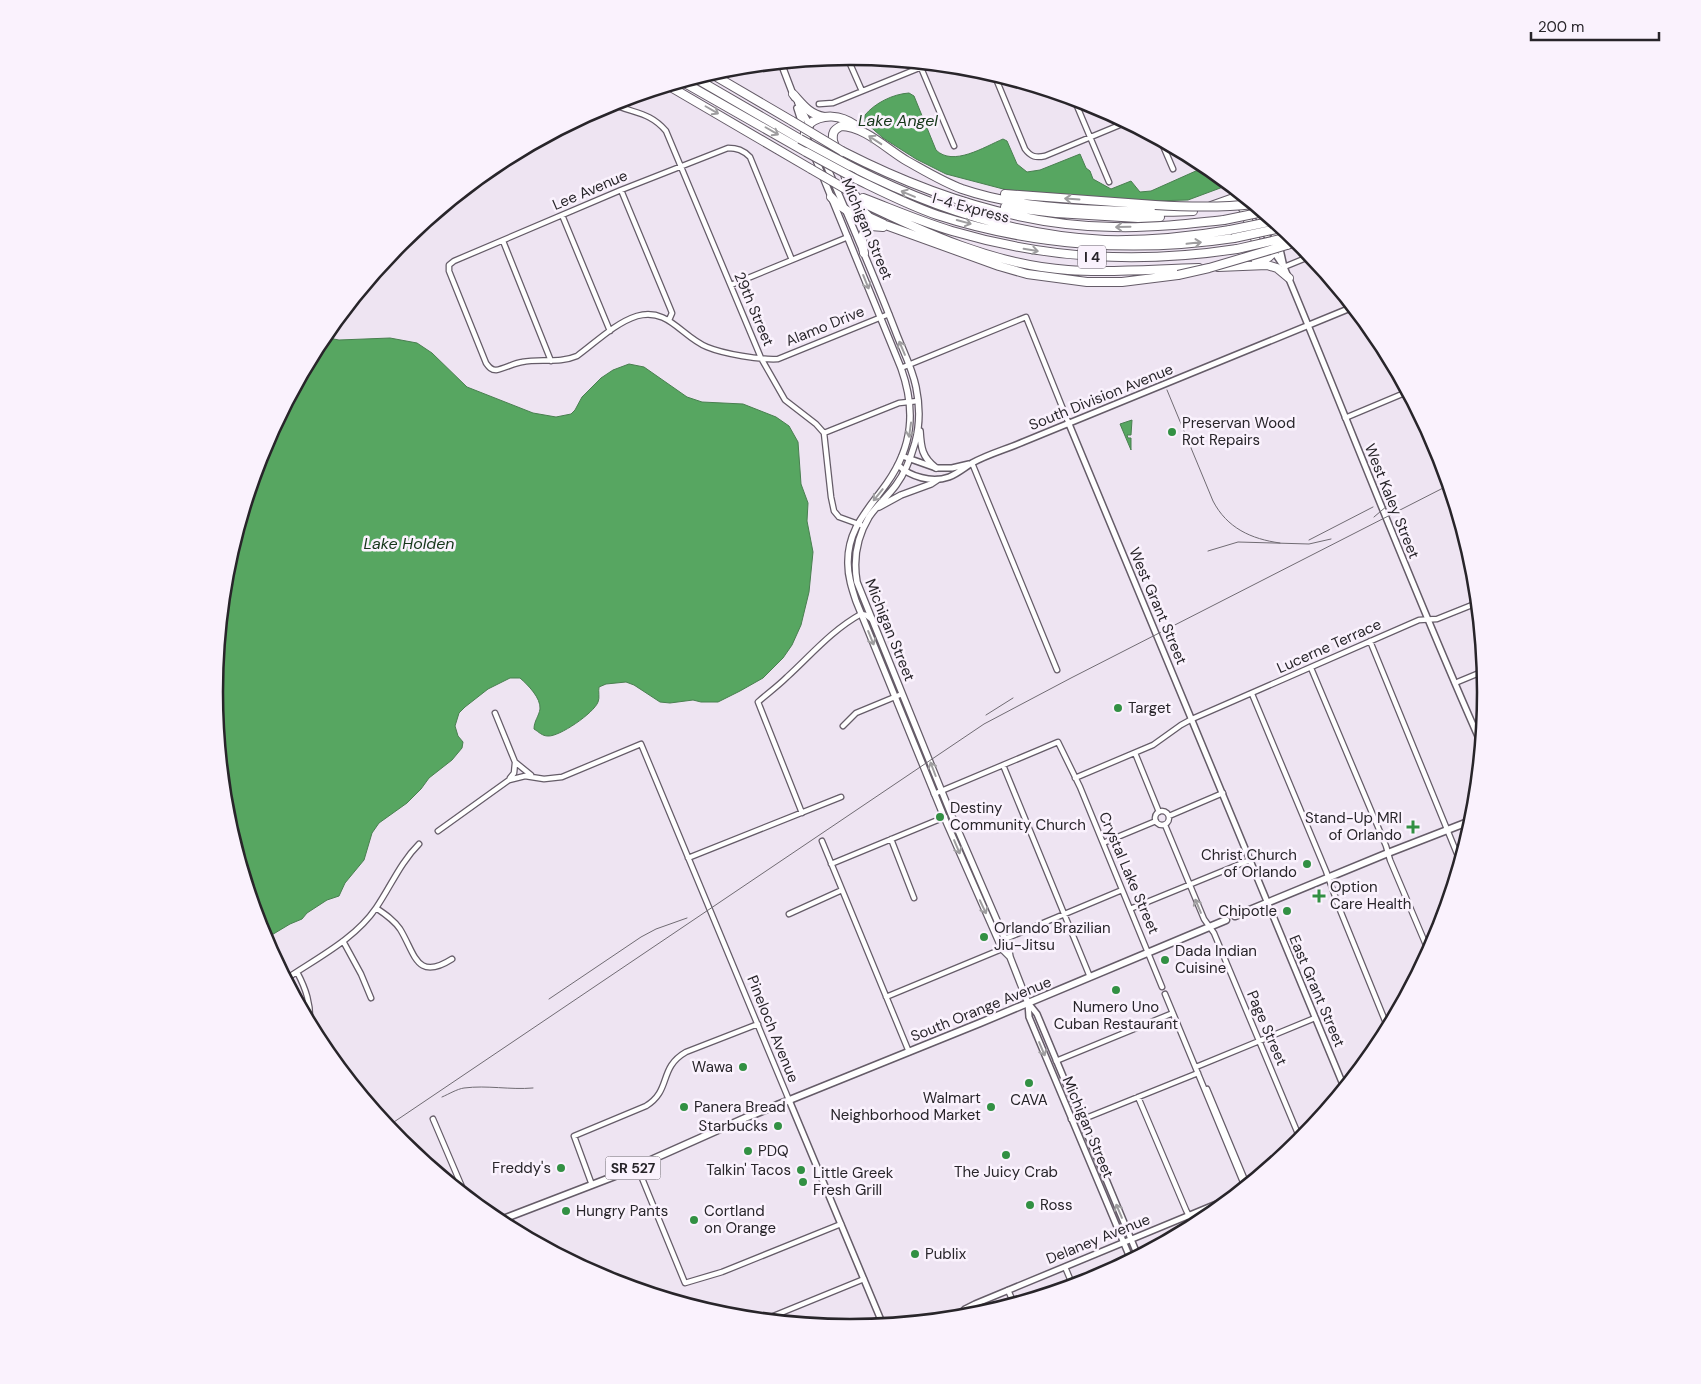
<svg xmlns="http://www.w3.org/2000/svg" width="1701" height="1384" font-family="'DM Sans',sans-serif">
	<rect width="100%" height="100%" fill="#eee4f2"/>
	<path fill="#57a661" stroke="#497f50" d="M909,93L914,96L936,150C953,167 984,147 1003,139L1007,141L1017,164L1027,172L1040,170L1080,154L1086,168L1090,171L1093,179L1111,189L1131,181L1140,192L1151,191L1207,166L1227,183L1223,187L1188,200L1151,201L1007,190L946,174L916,159L883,138L865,122V115C875,103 893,94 909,93Z
		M323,337L339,340L390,338L417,343L432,353L467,387L533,413L556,417L571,414L575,410L582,397L601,378L613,370L629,364L644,367L687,397L702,402L743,404L776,417L789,426L798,442L801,484L808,503L807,521L813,552L809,592L801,625L792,645L783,658L763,678L740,691L718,702H701L693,700L670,703L660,702L634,685L626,682L606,684L599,687C598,691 600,698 598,702C594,713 559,737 548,736C542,736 539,732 534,729C534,721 539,716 540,709C541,698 528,685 520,678H510L488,689L465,707L459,713L455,726L458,736L463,742L462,748L452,760L429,778L421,789L407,803L379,823L372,833L364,860L345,883L339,896L327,900L307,913L302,919L290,924L265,939L227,816L215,692L227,568L263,448Z
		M1132,420L1131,435H1127L1128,438H1131V450L1120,424Z"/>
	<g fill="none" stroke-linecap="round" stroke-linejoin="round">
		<g stroke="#655c68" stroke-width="7">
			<path id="minor" d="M847,57L862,91
				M919,63L954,146
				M994,74L1025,149C1031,157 1036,158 1045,156L1127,122
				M1074,99L1109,182
				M611,103C633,114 649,111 666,131L761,358L785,400L816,424L824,433L831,497L834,511L839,517L861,525
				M819,104L833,103L929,64
				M1161,141L1173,169
				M621,190L670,308L672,313L669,320
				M562,215L610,331
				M503,241L551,361
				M792,260L750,157C743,150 737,148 728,148L621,190L454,261L449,265V271L486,363C489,367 491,370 496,370C504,369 514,363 522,362C542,358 558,364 577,356C595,343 615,323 637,316C668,307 682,337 707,347C724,354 760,360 778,359L889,314
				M1284,267L1311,256
				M731,285L848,237
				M901,368L1026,317L1069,424
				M1345,418L1407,392
				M824,433L899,403L918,401
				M972,463L1057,670
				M1370,641L1460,861
				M1311,668L1386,846L1390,860L1429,952
				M1455,683L1484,671
				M1252,694L1326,871L1340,910L1388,1028
				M495,713L515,762L531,775
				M843,726L856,713L902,694
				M1135,753L1159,812
				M1003,765L1090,977
				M510,778L514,773L515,763
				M1075,778L1153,745L1181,725L1192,719L1419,620L1437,619L1477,603
				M934,794L1058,742L1080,787L1162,987
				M1155 818a7 7 0 1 1 14 0a7 7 0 1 1-14 0Z
				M802,813L758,702C767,694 778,686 787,677C811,655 832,630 861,614L866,615L871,619
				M1169,816L1223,793
				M1165,825L1204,919L1214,933L1301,1141
				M438,831L509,780L525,776L544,779L562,777L641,744L789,1100
				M891,839L914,898
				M822,841L909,1052
				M1103,843L1156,821
				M688,858L841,797
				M831,864L945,817
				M376,908C385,914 394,920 400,929C415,953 416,982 452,959
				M1130,909L1250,860
				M789,914L842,890
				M1005,939L1122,890
				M343,941L361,974L371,998
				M297,972C306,989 311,1004 310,1024
				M286,979C317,958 355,939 376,908C391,886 400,863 419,844
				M1165,994L1245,1187
				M886,997L1002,949
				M1056,1061L1173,1013
				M1196,1067L1315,1018
				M1207,1089L1247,1185
				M1138,1097L1186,1210L1194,1226
				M433,1119L465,1194
				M1071,1119L1081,1120L1198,1073
				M637,1166L685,1283L722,1272L841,1224
				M592,1185L574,1136L646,1106C672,1090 658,1068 686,1052L758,1024
				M1065,1267L1073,1286
				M1008,1290L1014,1304
				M766,1319L864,1279"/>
		</g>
		<g stroke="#655c68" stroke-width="8">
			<path id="tertiary" d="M1253,204L1274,252L1282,264
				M1266,214L1280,249L1284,267C1350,425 1411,586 1481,743
				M1069,424L1344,1087
				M902,456L936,468H952L969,464
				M898,465C910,477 932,483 949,477C957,474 964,468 972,463C988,454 1007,449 1023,442L1353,307
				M1028,1003L1029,1017L1131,1260
				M1029,1004L1037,1014L1138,1256
				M789,1100L883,1325
				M957,1317L965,1309L975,1304L1231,1198"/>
		</g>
		<g stroke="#655c68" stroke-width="8">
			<path id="secondary" d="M781,63L794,97
				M798,103L810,126
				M797,108L805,133L901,368C916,410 913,446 887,483C868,510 847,529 848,564C848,577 852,589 856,601L944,817L1002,949L1010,957
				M825,162C849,218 873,273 895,330C902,349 912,367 916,387C920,406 920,425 915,443C911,457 905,473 896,485C888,496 877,505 869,517C857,537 853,559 857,582L951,814L1008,946L1010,957L1028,1003
				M920,431C921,448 922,457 936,468
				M879,507L901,495L931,484L937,480"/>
		</g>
		<g stroke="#655c68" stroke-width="9">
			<path id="primary" d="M1235,916L1388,853L1473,820
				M498,1221L615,1176L745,1118L980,1023L1226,920"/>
		</g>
		<g stroke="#655c68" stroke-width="10">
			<path id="motorway" d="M710,73L792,121
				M695,78L800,139
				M683,82L806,152
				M669,86L811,169
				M793,94C803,105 809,114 824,117
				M805,133L809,124C823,113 841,115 855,125
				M842,151C926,194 1020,226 1114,227C1151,228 1188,224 1224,220
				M850,166C930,207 1014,236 1105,240C1147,241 1189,237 1230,230
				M854,178C881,191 908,205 937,215C1033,246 1135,253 1234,238
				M854,194L859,201C925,233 994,265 1068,270C1112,273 1155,269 1199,268
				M1005,194L1155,205
				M831,197C842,210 853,214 869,220
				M863,198C892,209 922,222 952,231C1047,259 1139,264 1237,249
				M1239,202L1244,210L1258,246V253L1255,258
				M1211,206L1242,195
				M1005,207L1056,213L1138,218L1160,217
				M880,223L999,266L1027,274L1087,282H1122L1178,275
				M884,224L869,217L855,203L833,141C832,132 834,130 841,126C864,126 888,150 907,161C925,171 943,182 962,189C1006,204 1054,208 1101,210C1132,211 1162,213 1193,211
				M1285,238L1292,236
				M1287,245L1298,241
				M864,253C862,241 859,232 871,226L883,227
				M1256,261C1266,261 1274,255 1276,245
				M1218,267L1267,265L1277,268L1289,278"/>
		</g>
		<use href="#minor" stroke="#fff" stroke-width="4.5"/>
		<use href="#tertiary" stroke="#fff" stroke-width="5"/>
		<use href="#secondary" stroke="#fff" stroke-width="5.5"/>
		<use href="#primary" stroke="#fff" stroke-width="6"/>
		<use href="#motorway" stroke="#fff" stroke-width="8"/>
		<path stroke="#706b73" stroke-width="1" d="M1167,390L1213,501C1227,528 1251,539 1280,543
			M1374,517L1394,500
			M1309,540L1373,507
			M1208,551L1238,542L1309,544L1331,539
			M986,715L1013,698
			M549,999L641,937L656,929L687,918
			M442,1097C449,1094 457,1089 464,1088C487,1085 510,1090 533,1088
			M388,1126L984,724L1071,678L1449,485"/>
		<g stroke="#655c68" stroke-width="10" stroke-linecap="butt">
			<path id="motorway-bridge" d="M792,121L842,151
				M800,139L850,166
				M806,152L854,178
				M811,169L854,194
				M1155,205C1188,207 1220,208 1253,204
				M1224,220L1263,212
				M1230,230L1274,221
				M1234,238L1281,228
				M1237,249L1285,238
				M1178,275L1209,268L1287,245"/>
		</g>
		<use href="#motorway-bridge" stroke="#fff" stroke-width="8"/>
	</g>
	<defs><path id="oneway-shaft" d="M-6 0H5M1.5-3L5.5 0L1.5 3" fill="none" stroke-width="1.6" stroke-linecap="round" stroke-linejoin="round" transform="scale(1.25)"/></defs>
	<g stroke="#9e9d9f">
		<use href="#oneway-shaft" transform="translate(712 110) rotate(30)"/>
		<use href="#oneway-shaft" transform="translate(772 131) rotate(30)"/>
		<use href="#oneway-shaft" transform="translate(875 140) rotate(-147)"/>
		<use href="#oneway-shaft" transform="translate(908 194) rotate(-157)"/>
		<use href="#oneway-shaft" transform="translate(1072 199) rotate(-176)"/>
		<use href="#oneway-shaft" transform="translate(964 222) rotate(15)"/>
		<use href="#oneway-shaft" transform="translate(1123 227) rotate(179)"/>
		<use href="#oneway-shaft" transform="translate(1194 243) rotate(-6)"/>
		<use href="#oneway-shaft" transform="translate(1031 250) rotate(9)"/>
		<use href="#oneway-shaft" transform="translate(866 282) rotate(68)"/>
		<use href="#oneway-shaft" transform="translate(902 348) rotate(-113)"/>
		<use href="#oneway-shaft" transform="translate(910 430) rotate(98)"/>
		<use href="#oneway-shaft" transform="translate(878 495) rotate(129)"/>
		<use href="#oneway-shaft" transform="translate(871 638) rotate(68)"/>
		<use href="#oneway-shaft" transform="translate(933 769) rotate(-111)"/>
		<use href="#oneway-shaft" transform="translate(957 847) rotate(67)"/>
		<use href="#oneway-shaft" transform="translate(1198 906) rotate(-113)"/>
		<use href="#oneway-shaft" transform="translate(983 907) rotate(65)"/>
		<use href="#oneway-shaft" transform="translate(1042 1049) rotate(67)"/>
		<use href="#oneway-shaft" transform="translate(1119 1211) rotate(-113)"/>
	</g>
	<g fill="#329043" stroke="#faf2fd" stroke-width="2">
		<circle cx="1172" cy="432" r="5"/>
		<circle cx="1118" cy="708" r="5"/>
		<circle cx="940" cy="817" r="5"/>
		<path d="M1410.5 819.5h5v5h5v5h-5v5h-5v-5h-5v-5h5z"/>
		<circle cx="1307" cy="864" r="5"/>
		<path d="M1316.5 888.5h5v5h5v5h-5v5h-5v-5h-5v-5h5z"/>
		<circle cx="1287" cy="911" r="5"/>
		<circle cx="984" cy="937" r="5"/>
		<circle cx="1165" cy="960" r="5"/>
		<circle cx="1116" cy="990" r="5"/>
		<circle cx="743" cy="1067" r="5"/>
		<circle cx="1029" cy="1083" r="5"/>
		<circle cx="684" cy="1107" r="5"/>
		<circle cx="991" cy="1107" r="5"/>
		<circle cx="778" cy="1126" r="5"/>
		<circle cx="748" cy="1151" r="5"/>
		<circle cx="1006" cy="1155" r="5"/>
		<circle cx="561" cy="1168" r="5"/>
		<circle cx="801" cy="1170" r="5"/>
		<circle cx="803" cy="1182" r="5"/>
		<circle cx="1030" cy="1205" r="5"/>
		<circle cx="566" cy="1211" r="5"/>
		<circle cx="694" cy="1220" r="5"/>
		<circle cx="915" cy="1254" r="5"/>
	</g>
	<g text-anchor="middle" stroke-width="5" stroke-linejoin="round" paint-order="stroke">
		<g fill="#faf2fd" stroke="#676269" stroke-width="1">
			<rect x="1078" y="245.5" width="28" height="23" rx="4"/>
			<rect x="605.5" y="1156.5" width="55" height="23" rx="4"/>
		</g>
		<g font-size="14" font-weight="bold" fill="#28252a">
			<text x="1092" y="262">I 4</text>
			<text x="633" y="1173">SR 527</text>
		</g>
		<g font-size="15" fill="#28252a" stroke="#faf2fd">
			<text transform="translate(590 190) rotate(-23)" y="5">Lee Avenue</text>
			<text transform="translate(971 208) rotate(15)" y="5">I-4 Express</text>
			<text transform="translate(867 229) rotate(67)" y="5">Michigan Street</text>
			<text transform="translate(754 309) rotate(67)" y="5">29th Street</text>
			<text transform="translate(825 326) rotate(-22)" y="5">Alamo Drive</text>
			<text transform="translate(1101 397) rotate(-22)" y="5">South Division Avenue</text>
			<text transform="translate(1392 501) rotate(68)" y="5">West Kaley Street</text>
			<text transform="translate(1158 606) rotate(67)" y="5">West Grant Street</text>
			<text transform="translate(890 630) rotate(68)" y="5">Michigan Street</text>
			<text transform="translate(1329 646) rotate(-24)" y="5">Lucerne Terrace</text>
			<text transform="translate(1129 873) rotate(67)" y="5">Crystal Lake Street</text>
			<text transform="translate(1317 991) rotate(67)" y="5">East Grant Street</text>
			<text transform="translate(981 1009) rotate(-22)" y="5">South Orange Avenue</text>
			<text transform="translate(1267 1028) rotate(67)" y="5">Page Street</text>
			<text transform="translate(773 1029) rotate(68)" y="5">Pineloch Avenue</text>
			<text transform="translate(1088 1127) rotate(67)" y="5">Michigan Street</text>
			<text transform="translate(1098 1239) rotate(-22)" y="5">Delaney Avenue</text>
		</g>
		<g font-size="15" fill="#28252a" stroke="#faf2fd" text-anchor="start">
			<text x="1182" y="428">Preservan Wood<tspan x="1182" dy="17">Rot Repairs</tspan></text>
			<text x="1128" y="713">Target</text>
			<text x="950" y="813">Destiny<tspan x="950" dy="17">Community Church</tspan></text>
			<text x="1402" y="823" text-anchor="end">Stand-Up MRI<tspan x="1402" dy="17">of Orlando</tspan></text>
			<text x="1297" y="860" text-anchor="end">Christ Church<tspan x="1297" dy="17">of Orlando</tspan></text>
			<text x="1330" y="892">Option<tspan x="1330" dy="17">Care Health</tspan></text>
			<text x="1277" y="916" text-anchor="end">Chipotle</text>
			<text x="994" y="933">Orlando Brazilian<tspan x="994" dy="17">Jiu-Jitsu</tspan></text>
			<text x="1175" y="956">Dada Indian<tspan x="1175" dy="17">Cuisine</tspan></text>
			<text x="1116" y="1012" text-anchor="middle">Numero Uno<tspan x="1116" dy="17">Cuban Restaurant</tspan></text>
			<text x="733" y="1072" text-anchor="end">Wawa</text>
			<text x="981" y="1103" text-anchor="end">Walmart<tspan x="981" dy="17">Neighborhood Market</tspan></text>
			<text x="1029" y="1105" text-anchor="middle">CAVA</text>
			<text x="694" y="1112">Panera Bread</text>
			<text x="768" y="1131" text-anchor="end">Starbucks</text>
			<text x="758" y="1156">PDQ</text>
			<text x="551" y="1173" text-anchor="end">Freddy's</text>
			<text x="791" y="1175" text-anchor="end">Talkin' Tacos</text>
			<text x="1006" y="1177" text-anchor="middle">The Juicy Crab</text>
			<text x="813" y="1178">Little Greek<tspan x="813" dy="17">Fresh Grill</tspan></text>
			<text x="1040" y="1210">Ross</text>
			<text x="576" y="1216">Hungry Pants</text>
			<text x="704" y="1216">Cortland<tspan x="704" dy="17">on Orange</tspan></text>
			<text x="925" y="1259">Publix</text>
		</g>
		<g font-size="16" font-style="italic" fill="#153619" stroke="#faf2fd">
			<text x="898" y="126">Lake Angel</text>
			<text x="409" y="549">Lake Holden</text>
		</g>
	</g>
	<path d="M0 0H1701V1384H0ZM223 692a627 627 0 1 1 1254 0a627 627 0 1 1-1254 0Z" fill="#faf2fd" fill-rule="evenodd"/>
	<path fill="none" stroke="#28252a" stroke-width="2.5" d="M223 692a627 627 0 1 1 1254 0a627 627 0 1 1-1254 0Z"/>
	<path d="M1531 32v8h128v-8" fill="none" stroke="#28252a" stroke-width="2.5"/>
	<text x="1538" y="32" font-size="15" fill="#28252a" stroke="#faf2fd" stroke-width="4" paint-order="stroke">200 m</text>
</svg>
